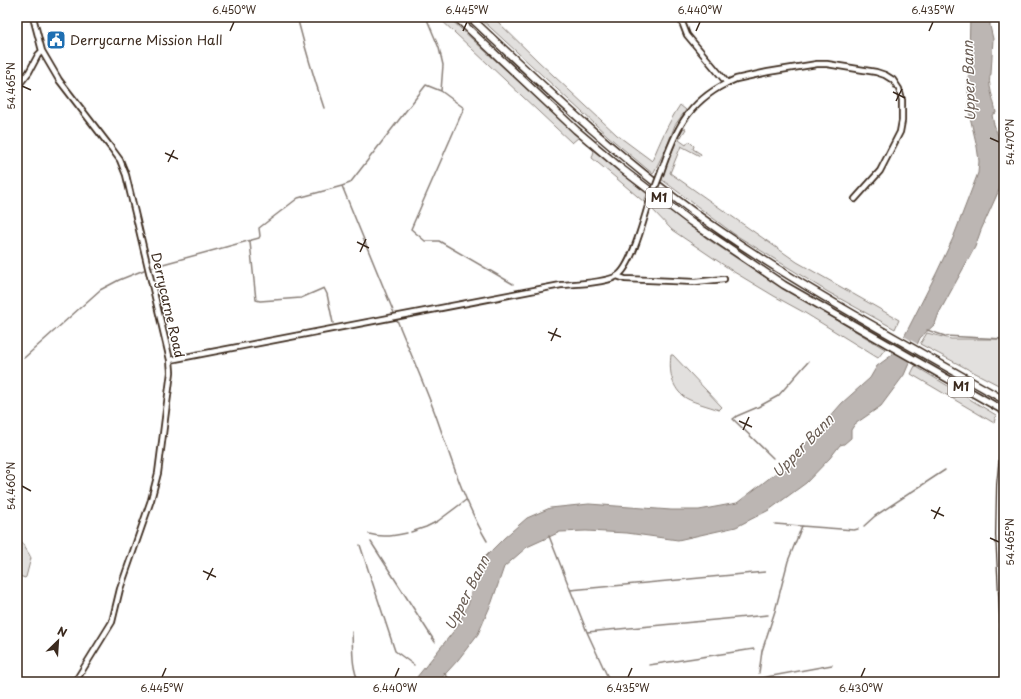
<svg xmlns="http://www.w3.org/2000/svg" width="1021" height="699" font-family="'Playpen Sans',sans-serif">
	<rect width="100%" height="100%" fill="#fff"/>
	<filter id="ink" filterUnits="userSpaceOnUse"><feTurbulence type="fractalNoise" baseFrequency=".025" numOctaves="2"/><feDisplacementMap in="SourceGraphic" scale="8" xChannelSelector="R" yChannelSelector="G"/><feConvolveMatrix kernelMatrix="1 2 1 2 8 2 1 2 1" color-interpolation-filters="sRGB"/></filter>
	<g filter="url(#ink)">
		<path fill="#e2e0de" stroke="#8e857e" d="M438,17H448L579,137L572,143Z
			M479,17H493L538,61L617,135L652,161C660,142 668,123 680,105L686,110L675,125L667,146L653,174L609,137Z
			M682,127L686,129L679,140L686,145L689,141L694,146L693,149L701,154L700,156L681,146L670,173L797,262L899,320L895,329L828,292L734,234L661,179Z
			M594,151L647,194L644,202L616,178L592,158Z
			M655,199L709,240L762,275L885,349L878,358L805,313L774,296L734,272L672,230L651,208Z
			M927,333L951,339H1004V388L920,344Z
			M671,355H673L722,407L719,410C709,406 690,402 683,396C671,386 669,370 671,355Z
			M915,366L996,415L994,423L911,374Z
			M17,526L20,527L21,541L29,554L31,558L26,577L25,578L17,575Z"/>
		<path fill="#bcb6b3" stroke="#887e77" d="M970,17H993L990,21V26L993,39L991,74C986,81 995,103 996,113L992,115C993,125 998,133 1000,143L1004,144L1000,188L981,230L975,247L939,313L935,324L920,338L904,375L881,406L855,424L851,430V438L844,444L840,445L830,458L806,483L769,510L736,527L678,540L627,533L586,531L560,532L527,547L504,567L492,602L478,634L458,660L438,682H413L457,627L469,602L473,584L482,560L504,538L527,518L550,508L589,504L671,510H699L737,503L785,466L814,435L842,403L870,378L877,366L892,355L905,335L937,272L953,238L978,173L979,161L977,147L970,117L968,90Z"/>
		<path fill="#fff" d="M902,335L919,345L911,363L892,352Z"/>
		<g fill="none" stroke-linecap="round" stroke-linejoin="round">
			<path stroke="#887e77" stroke-width="1.5" d="M297,17C305,48 314,78 324,108
				M426,17L439,48L443,65L441,91L464,108L411,229L425,241H439L513,284
				M342,186L394,313
				M250,242L256,300L260,301L301,298L324,288L327,294L333,323
				M152,267L259,238L260,236L259,228L298,198L342,186L350,183L426,85L441,91
				M397,320C410,352 424,384 436,416C451,458 464,502 487,541
				M927,330L945,336L1004,339
				M24,358L100,290L119,280L144,270
				M773,458L733,419L737,416L758,407L778,396L808,362
				M775,524L854,530L858,529
				M864,526L875,516L945,470
				M411,532L426,527L438,521L466,500
				M369,534C382,538 395,536 407,533
				M549,536L587,632L610,682
				M371,542L435,642
				M360,545L395,651L414,665
				M570,590L765,572
				M352,632C353,648 351,667 359,682
				M587,632L768,615
				M649,665L754,649
				M444,673L452,682
				M759,673L762,651L775,611L788,561L802,526
				M740,682L832,665"/>
			<g stroke="#3b2a1e" stroke-width="8">
				<path id="minor" d="M33,17L42,51L59,80L112,149L120,160L126,175L170,360L171,372L158,473L151,500L120,589L112,622L75,682
					M727,83L736,79L768,72L817,64H827L876,72L885,75L893,80L899,89L902,100V121L900,132L880,171L855,199
					M17,87L29,72L38,55L42,51
					M661,172C675,131 687,103 727,83L687,35L680,17
					M617,276L625,279L695,282L724,279
					M170,360L561,285C576,284 605,283 617,276C631,268 643,222 648,206"/>
			</g>
			<g stroke="#3b2a1e" stroke-width="8">
				<path id="major" d="M1004,443L1000,485L999,535L1004,636"/>
			</g>
			<g stroke="#3b2a1e" stroke-width="9">
				<path id="highway" d="M456,17L576,130L622,169L691,222L784,285L1004,411
					M470,17C550,93 631,170 722,232C812,294 909,345 1004,400"/>
			</g>
			<use href="#minor" stroke="#fff" stroke-width="4.5"/>
			<use href="#major" stroke="#fff" stroke-width="5.5"/>
			<use href="#highway" stroke="#fff" stroke-width="6"/>
			<g stroke="#3b2a1e" stroke-width="8" stroke-linecap="butt">
				<path id="minor-bridge" d="M648,206L661,172"/>
			</g>
			<use href="#minor-bridge" stroke="#fff" stroke-width="4.5"/>
		</g>
	</g>
	<path fill="none" stroke="#3b2a1e" stroke-width="1.5" d="M230,31L234,22M463,31L467,22M696,31L700,22M929,31L933,22M22,86L31,90M893,92L905,98M896,101L902,89M990,138L999,142M165,153L178,159M168,162L174,150M357,242L369,248M360,252L366,239M548,332L561,337M551,341L557,328M739,421L752,427M743,430L749,417M22,486L31,491M931,510L944,516M934,519L940,507M990,538L999,542M203,571L216,577M207,580L213,568M162,677L166,668M395,677L399,668M628,677L632,668M861,677L865,668"/>
	<defs>
		<g id="civic-square" transform="scale(1)"><rect x="-9" y="-9" width="18" height="18" rx="4" fill="#1f6fb2" stroke="#fff"/><path d="M-.6-6.5H3V-4.5H.6V-3L4-1V1h2V6H-6V1h2V-1L-.6-3ZM-1.2 2.5V6h2.4V2.5Z" fill="#fff"/></g>
	</defs>
	<g fill-rule="evenodd">
		<use href="#civic-square" x="56" y="40"/>
	</g>
	<g text-anchor="middle" stroke-width="3" stroke-linejoin="round" paint-order="stroke">
		<g fill="#fff" stroke="#766a62" stroke-width="1">
			<rect x="646" y="188" width="26" height="20" rx="3"/>
			<rect x="948" y="377" width="26" height="20" rx="3"/>
		</g>
		<g font-size="12" font-weight="bold" fill="#3b2a1e">
			<text x="659" y="202">M1</text>
			<text x="961" y="391">M1</text>
		</g>
		<g font-size="13" fill="#3b2a1e" stroke="#fff" text-anchor="start">
			<text x="70" y="45">Derrycarne Mission Hall</text>
		</g>
		<g font-size="13" fill="#3b2a1e" stroke="#fff">
			<text transform="translate(168 305) rotate(77)" y="5">Derrycarne Road</text>
		</g>
		<g font-size="14" font-style="italic" fill="#685b52" stroke="#fff">
			<text transform="translate(969 81) rotate(-92)" y="5">Upper Bann</text>
			<text transform="translate(803 446) rotate(-46)" y="5">Upper Bann</text>
			<text transform="translate(467 593) rotate(-63)" y="5">Upper Bann</text>
		</g>
	</g>
	<rect width="1021" height="699" fill="none" stroke="#fff" stroke-width="44"/>
	<g transform="translate(58 641) rotate(25)" stroke="#ffffff" stroke-width="3" paint-order="stroke">
	<path d="M0-3L7 15L0 10L-7 15Z" fill="#3b2a1e"/>
	<text y="-6" font-size="11" font-weight="bold" text-anchor="middle" fill="#3b2a1e">N</text>
	</g>
	<rect x="22" y="22" width="977" height="655" fill="none" stroke="#3b2a1e" stroke-width="1.5"/>
	<g font-size="10" text-anchor="middle" fill="#3b2a1e">
		<text x="234" y="14">6.450°W</text>
		<text x="467" y="14">6.445°W</text>
		<text x="700" y="14">6.440°W</text>
		<text x="933" y="14">6.435°W</text>
		<text transform="translate(11 86) rotate(-90)" y="4">54.465°N</text>
		<text transform="translate(1010 142) rotate(-90)" y="4">54.470°N</text>
		<text transform="translate(11 486) rotate(-90)" y="4">54.460°N</text>
		<text transform="translate(1010 542) rotate(-90)" y="4">54.465°N</text>
		<text x="162" y="692">6.445°W</text>
		<text x="395" y="692">6.440°W</text>
		<text x="628" y="692">6.435°W</text>
		<text x="861" y="692">6.430°W</text>
	</g>
</svg>
